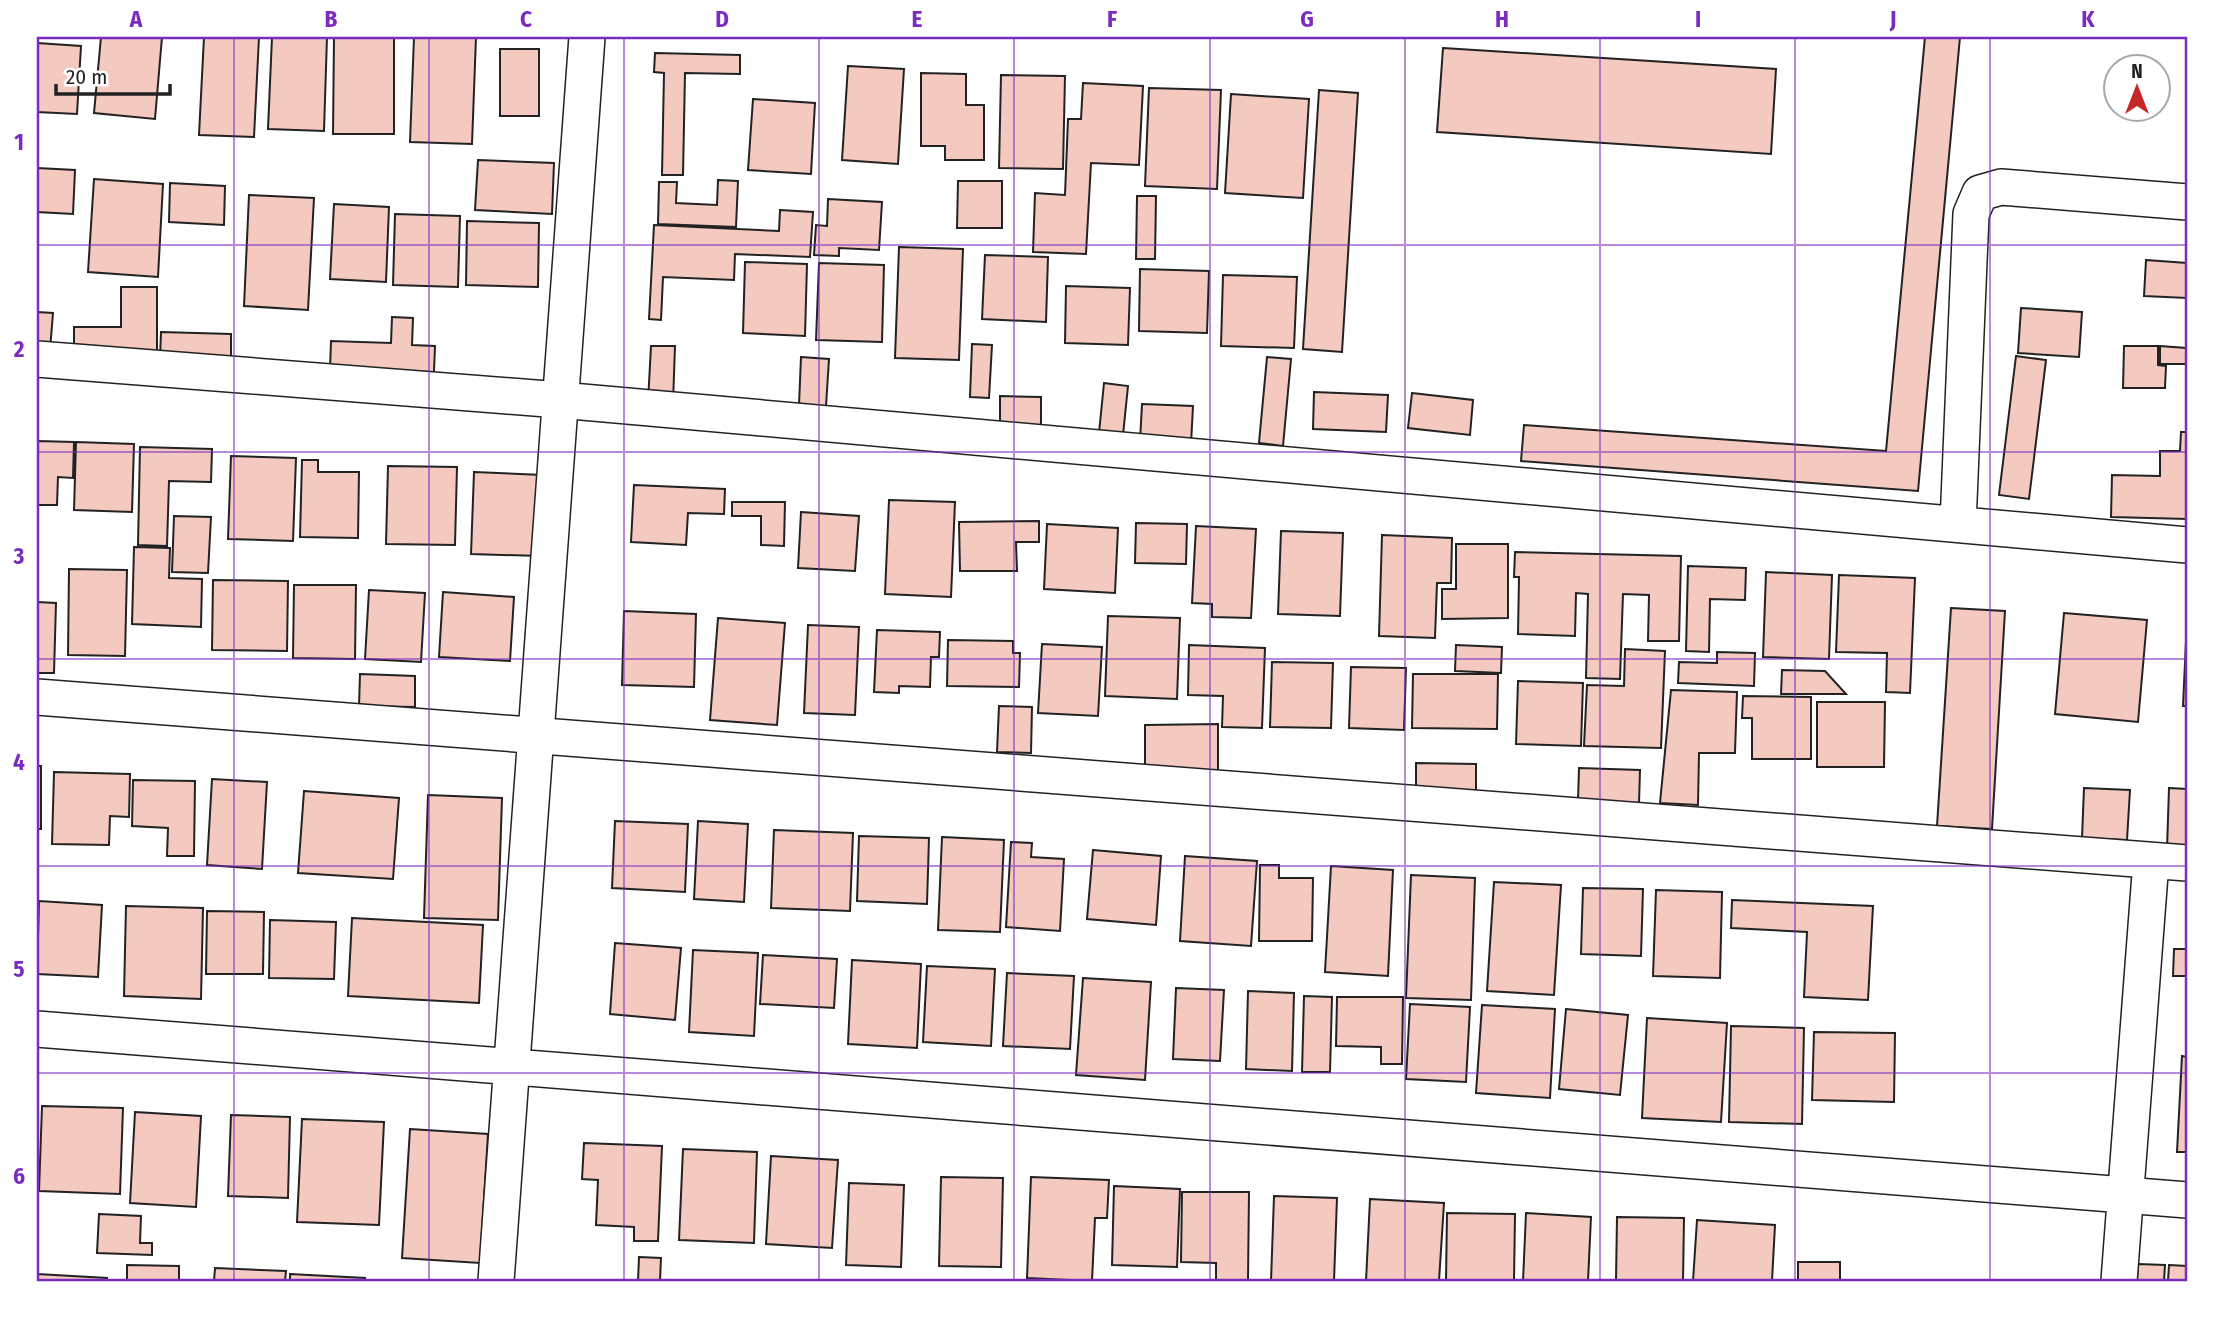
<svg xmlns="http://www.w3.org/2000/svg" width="2224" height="1318" font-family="'Fira Sans Condensed',sans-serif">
	<rect width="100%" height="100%" fill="#fff"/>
	<path fill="#f3c9c0" stroke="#222" stroke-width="2" d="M101,37H162L155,119L94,113Z
		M204,37H259L254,137L199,135Z
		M272,37H327L324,131L268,129Z
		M334,37H394V134H333Z
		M414,37H476L472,144L410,142Z
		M1925,37H1960L1918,491L1521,461L1524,425L1886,451Z
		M37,43L81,46L77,114L37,112Z
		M1443,48L1776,69L1771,154L1437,132Z
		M500,49H539V116H500Z
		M655,53L740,55V74L685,73L683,175H662L664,73L654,72Z
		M848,66L904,69L898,164L842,160Z
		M921,73L966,74V105H984V160H945V146H921Z
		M1001,75L1065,76L1063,169L999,168Z
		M1083,83L1143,86L1139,165L1091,163L1086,254L1033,252L1035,193L1065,195L1068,119H1081Z
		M1149,88L1221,90L1217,189L1145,186Z
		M1319,90L1358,93L1342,352L1303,349Z
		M1231,94L1309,99L1303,198L1225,193Z
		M753,99L815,103L811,174L748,170Z
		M478,160L554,163L552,214L475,210Z
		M37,168L75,170L73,214L37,212Z
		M94,179L163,184L158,277L88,272Z
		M718,180L738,181L736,227L658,224L659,182H677L676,203L717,205Z
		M958,181H1002V228H957Z
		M170,183L225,186L224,225L169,222Z
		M249,195L314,198L308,310L244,306Z
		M1137,196H1156L1155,259H1136Z
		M828,199L882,202L879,250L839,248V256L814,255L816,225L827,226Z
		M334,204L389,207L386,282L330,279Z
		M780,210L813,212L810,257L735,254L734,280L663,277L661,320L649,319L654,225L779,231Z
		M395,214L460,216L458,287L393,285Z
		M467,221L539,223L538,287L466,285Z
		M899,247L963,249L959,360L895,358Z
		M985,255L1048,257L1046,322L982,319Z
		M2146,260L2187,263V298L2144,296Z
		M745,262L807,264L805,336L743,333Z
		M819,263L884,265L882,342L816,340Z
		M1140,269L1209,271L1207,333L1139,331Z
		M1223,275L1297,277L1294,348L1221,346Z
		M1066,286L1130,288L1128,345L1065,343Z
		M121,287H157V353H74V327H121Z
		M2021,308L2082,312L2079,357L2018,353Z
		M37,312L53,313L50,350L37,349Z
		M392,317L413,318L412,345L435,346L434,372L330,369L331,341L391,343Z
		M161,332L231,334V359L160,358Z
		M972,344L992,345L989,398L970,397Z
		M651,346H675L673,403L648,402Z
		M2124,346H2158V365L2166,366L2165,388H2123Z
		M2160,346L2186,348V364H2160Z
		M2016,356L2046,360L2029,499L1999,495Z
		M801,357L829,359L826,406L799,405Z
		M1267,357L1291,359L1283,446L1259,443Z
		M1104,383L1128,386L1123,435L1099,433Z
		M1314,392L1388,395L1386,432L1313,429Z
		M1412,393L1473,400L1470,435L1408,428Z
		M1000,396L1041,397V428L1000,427Z
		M1142,404L1193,406L1191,444L1140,441Z
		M2181,432H2187V519L2111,517L2112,475L2160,476V451H2180Z
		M37,441L74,442L73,478L58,477L57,505H37Z
		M76,442L134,444L132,512L74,510Z
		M140,447L212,449L211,482L169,481L167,546L138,545Z
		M231,456L296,458L293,541L228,539Z
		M302,460H318V472H359L358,538L300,537Z
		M388,466L457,467L455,545L386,544Z
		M474,472L543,475L540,556L471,554Z
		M634,485L725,489L724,514L688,513L686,545L631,542Z
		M889,500L955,502L951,597L885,594Z
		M732,502H785L784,546L761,545V516H732Z
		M801,512L859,516L855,571L798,568Z
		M174,516L211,517L208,573L172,572Z
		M1039,521V542H1016L1017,571H960L959,522Z
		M1136,523L1187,524L1186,564L1135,563Z
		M1047,524L1118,528L1115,593L1044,589Z
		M1196,526L1256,529L1251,618L1212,617V604L1192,603Z
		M1281,531L1343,533L1340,616L1278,614Z
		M1382,535L1452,538L1451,583H1437L1435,638L1379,636Z
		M1456,544H1508V618L1442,619V589H1456Z
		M134,547L170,548L169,578L202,579L201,627L132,624Z
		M1515,552L1681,556L1679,641H1648L1649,595L1623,594L1620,679L1586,678L1588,594L1576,593L1575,636L1518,634L1519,577H1514Z
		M1688,566L1746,568L1745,600L1710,599L1709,652L1686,651Z
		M69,569L127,570L125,656L68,655Z
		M1766,572L1832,575L1829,659L1763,657Z
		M1839,575L1915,578L1910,693L1886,692L1887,653L1836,652Z
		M213,580L288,581L287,651L212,650Z
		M294,585H356L355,659L293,658Z
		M369,590L425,593L421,662L365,659Z
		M443,592L514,597L510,661L439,657Z
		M37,602L56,603L54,673H37Z
		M1951,608L2005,611L1992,829L1937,826Z
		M624,611L696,614L694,687L622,685Z
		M2064,613L2147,620L2138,722L2055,714Z
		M1108,616L1180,618L1177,699L1105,696Z
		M718,618L785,623L777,725L710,720Z
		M808,625L859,627L855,715L804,713Z
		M877,630L940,632L939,657H931L930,687L899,686V693L874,692Z
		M948,640L1013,641V653H1020L1019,687L947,686Z
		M2186,641H2187V706H2183Z
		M1042,644L1102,647L1098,716L1038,713Z
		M1189,645L1265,648L1262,728L1222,727L1223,696L1188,695Z
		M1456,645L1502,647L1501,673L1455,671Z
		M1625,649L1665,651L1661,748L1584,746L1587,685L1624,686Z
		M1717,652L1755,653L1754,686L1678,683L1679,662L1717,663Z
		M1272,662L1333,663L1331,728L1270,727Z
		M1351,667L1406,668L1404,730L1349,728Z
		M1782,670L1825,671L1846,694H1781Z
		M360,674L415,676V707L359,706Z
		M1413,674H1498L1497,729L1412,728Z
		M1518,681L1583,683L1581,746L1516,744Z
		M1671,690L1737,692L1735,753H1699L1698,805L1660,803Z
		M1743,696L1811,697V759H1752V718H1742Z
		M1817,702H1885L1884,767H1817Z
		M999,706L1032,707L1031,753L997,752Z
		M1218,724V770H1145V725Z
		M1416,763L1476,764V792L1416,791Z
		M37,766H41V829H37Z
		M1579,768L1640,770L1639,803L1578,801Z
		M54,772L130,774L129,817L110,816L109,845L52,844Z
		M212,779L267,782L262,869L207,865Z
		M133,780L195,781L194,856H167L168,828L132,826Z
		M2084,788L2130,790L2127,840L2082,838Z
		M2169,788L2187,789V850L2167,849Z
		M304,791L399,798L393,879L298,873Z
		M428,795L502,798L498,920L424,918Z
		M615,821L688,824L685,892L612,888Z
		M698,821L748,824L744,902L694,899Z
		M774,830L853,833L850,911L771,908Z
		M859,836L929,838L927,904L857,901Z
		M942,837L1004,840L1000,932L938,930Z
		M1011,842L1032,843L1031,857L1064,859L1060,931L1006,927Z
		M1093,850L1161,856L1156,925L1087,919Z
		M1185,856L1257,861L1251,946L1180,941Z
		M1260,865H1279V878H1313L1312,941H1259Z
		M1331,866L1393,870L1388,976L1325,972Z
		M1411,875L1475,878L1471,1000L1406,998Z
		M1494,882L1561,885L1554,995L1487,991Z
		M1583,888L1643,889L1641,956L1581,954Z
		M1656,890L1722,892L1720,978L1653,976Z
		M1732,900L1873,906L1868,1000L1804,997L1807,932L1731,928Z
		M39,901L102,905L98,977L37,974Z
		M126,906L203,908L201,999L124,996Z
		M207,911L264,912L263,974H206Z
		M352,918L483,925L479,1003L348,996Z
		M270,920L336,922L334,979L269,978Z
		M615,943L681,948L675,1020L610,1014Z
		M2174,949H2187V976H2173Z
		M693,950L758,953L754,1036L689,1032Z
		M763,955L837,959L834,1008L760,1004Z
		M852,960L921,964L917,1048L848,1044Z
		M927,966L995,969L991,1046L923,1042Z
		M1007,973L1074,976L1070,1049L1003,1046Z
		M1083,978L1151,982L1145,1080L1076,1075Z
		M1176,988L1224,990L1220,1061L1173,1059Z
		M1248,991L1294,993L1292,1071L1246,1069Z
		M1304,996L1332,997L1330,1072H1302Z
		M1337,997H1403L1402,1064H1381V1047L1336,1046Z
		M1410,1004L1470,1007L1466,1082L1406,1079Z
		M1482,1005L1555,1009L1550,1098L1476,1093Z
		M1566,1009L1628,1015L1620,1095L1559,1089Z
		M1647,1018L1727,1023L1721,1122L1642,1118Z
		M1731,1026L1804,1028L1802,1124L1729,1122Z
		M1814,1032L1895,1033L1894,1102L1812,1100Z
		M2182,1056L2187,1057V1152H2177Z
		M42,1106L123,1108L120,1194L39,1191Z
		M135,1112L201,1116L196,1207L130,1203Z
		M231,1115L290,1117L288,1198L228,1196Z
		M302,1119L384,1122L379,1225L297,1222Z
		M410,1129L488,1134L480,1263L402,1258Z
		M584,1143L662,1146L658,1241H634V1227L596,1225L598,1180L582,1179Z
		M683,1149L757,1152L754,1243L679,1240Z
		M771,1156L838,1160L832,1248L766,1244Z
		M941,1177L1003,1178L1001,1267L939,1266Z
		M1031,1177L1109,1180L1107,1218H1095L1092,1281L1027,1278Z
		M849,1183L904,1185L901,1267L846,1265Z
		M1114,1186L1180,1189L1177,1267L1112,1265Z
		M1182,1192H1249L1248,1281H1216V1263L1181,1262Z
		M1274,1196L1337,1198L1334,1281H1271Z
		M1370,1199L1444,1203L1439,1281H1366Z
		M1447,1213L1515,1214L1514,1281H1446Z
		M1526,1213L1591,1217L1588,1281H1523Z
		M99,1214L141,1216L140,1243H152V1255L97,1253Z
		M1617,1217L1684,1218L1683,1281H1616Z
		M1697,1220L1775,1225L1772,1281H1693Z
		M639,1257L661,1258L660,1281H638Z
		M1798,1262H1840V1281H1798Z
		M2138,1264L2165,1265L2164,1281H2137Z
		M127,1265L179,1266V1281H127Z
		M2169,1265L2187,1266V1281H2168Z
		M215,1268L286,1271L285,1281H214Z
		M37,1274L107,1278V1281H37Z
		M290,1274L365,1278L364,1281H290Z"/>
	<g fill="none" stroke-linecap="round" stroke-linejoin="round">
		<g stroke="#222" stroke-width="38">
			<path id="minor" d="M37,359L560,400L2187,545
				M1958,524L1971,214L1980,193L2001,187L2187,202
				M37,697L2187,863
				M37,1029L2187,1200
				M496,1281L587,37
				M2119,1281L2151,861"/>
		</g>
		<use href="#minor" stroke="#fff" stroke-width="35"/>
	</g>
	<path fill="none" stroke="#7b2cbf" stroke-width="2" stroke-opacity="0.55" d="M234,37V1281M429,37V1281M624,37V1281M819,37V1281M1014,37V1281M1210,37V1281M1405,37V1281M1600,37V1281M1795,37V1281M1990,37V1281M37,245H2187M37,452H2187M37,659H2187M37,866H2187M37,1073H2187"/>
	<rect width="2224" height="1318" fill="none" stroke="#ffffff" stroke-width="77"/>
	<g transform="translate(2137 88)"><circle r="33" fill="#ffffff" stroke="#a7a7a7" stroke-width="2"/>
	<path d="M0-5L12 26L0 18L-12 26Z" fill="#c62828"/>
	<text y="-10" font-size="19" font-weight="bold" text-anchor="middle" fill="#222222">N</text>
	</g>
	<path d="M56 84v10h114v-10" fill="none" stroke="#222222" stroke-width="3.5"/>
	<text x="66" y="84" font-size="21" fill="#222222" stroke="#ffffff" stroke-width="5" paint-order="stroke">20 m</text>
	<rect x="38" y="38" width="2148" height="1242" fill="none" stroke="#7b2cbf" stroke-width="2.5"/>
	<g font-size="23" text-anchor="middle" font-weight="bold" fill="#7b2cbf">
		<text x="136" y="27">A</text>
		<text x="331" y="27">B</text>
		<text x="526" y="27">C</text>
		<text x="722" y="27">D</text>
		<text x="917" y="27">E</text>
		<text x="1112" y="27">F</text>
		<text x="1307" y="27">G</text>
		<text x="1502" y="27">H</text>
		<text x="1698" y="27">I</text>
		<text x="1893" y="27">J</text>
		<text x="2088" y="27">K</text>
		<text x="19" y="150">1</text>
		<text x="19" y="357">2</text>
		<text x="19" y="564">3</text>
		<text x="19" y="770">4</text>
		<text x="19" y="977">5</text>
		<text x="19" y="1184">6</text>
	</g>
</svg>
